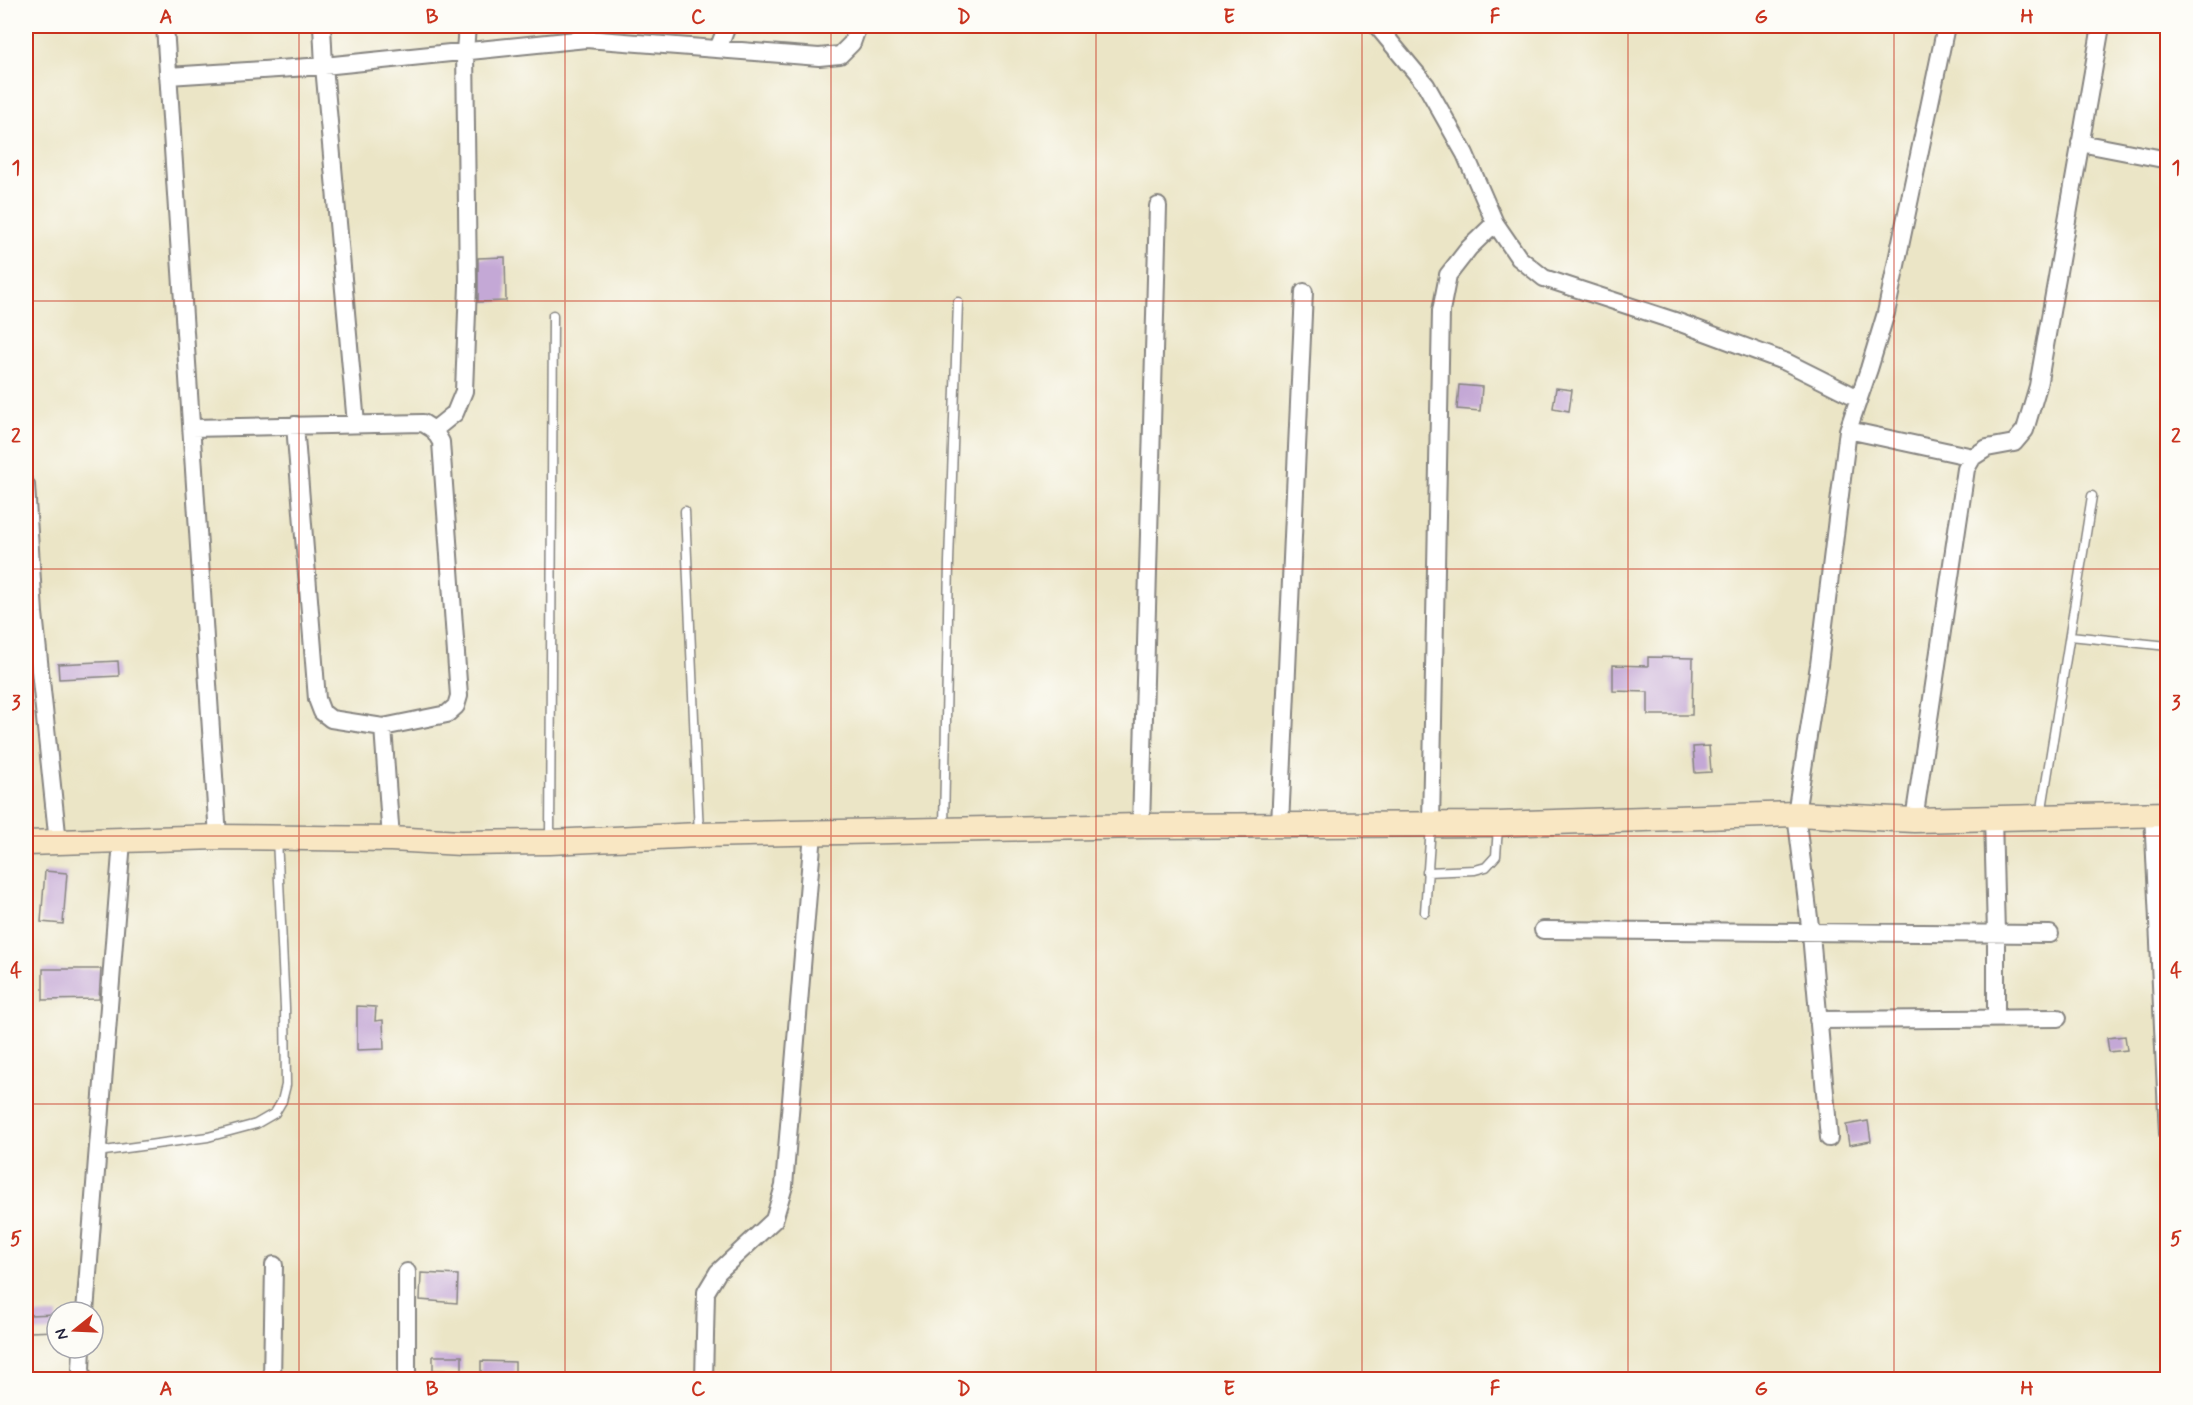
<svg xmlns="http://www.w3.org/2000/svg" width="2193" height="1405" font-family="Mynerve,sans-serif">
	<rect width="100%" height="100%" fill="#fdfcf7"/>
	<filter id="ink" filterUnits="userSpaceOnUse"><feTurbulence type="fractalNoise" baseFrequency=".0167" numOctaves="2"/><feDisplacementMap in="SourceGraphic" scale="12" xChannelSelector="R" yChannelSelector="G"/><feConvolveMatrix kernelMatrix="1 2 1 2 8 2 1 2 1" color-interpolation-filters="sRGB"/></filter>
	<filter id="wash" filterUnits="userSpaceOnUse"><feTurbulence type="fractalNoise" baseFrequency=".008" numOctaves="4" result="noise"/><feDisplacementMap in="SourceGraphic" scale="24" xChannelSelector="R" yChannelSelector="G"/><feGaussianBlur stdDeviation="1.35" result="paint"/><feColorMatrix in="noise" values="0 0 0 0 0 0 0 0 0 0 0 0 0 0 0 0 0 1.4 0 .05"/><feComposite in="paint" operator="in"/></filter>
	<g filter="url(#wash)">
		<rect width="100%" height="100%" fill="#ebe5c6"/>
		<g id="blocks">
			<path fill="#c4a8d6" d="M505,257L506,301L478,302V258Z
				M1459,385L1482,387L1480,411L1457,409Z
				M1556,388L1572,390L1569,411L1553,408Z
				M1648,657L1693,658L1692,715H1648V692L1613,691V665L1648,666Z
				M118,661L119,676L59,679L58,664Z
				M1709,746L1711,772L1695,773L1693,747Z
				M45,871L67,873L63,924L41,922Z
				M43,969H101L99,999L43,1000Z
				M357,1006L376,1007L375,1021L383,1020L384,1049L357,1050Z
				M2125,1036L2127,1050L2109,1052L2107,1038Z
				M1868,1121L1871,1141L1849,1145L1846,1125Z
				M421,1273L458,1275L457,1303L420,1300Z
				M57,1314V1331L29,1332L28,1315Z
				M433,1356H462V1371L433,1370Z
				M481,1361L515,1362V1377H481Z"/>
		</g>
	</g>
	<g filter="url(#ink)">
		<use href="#blocks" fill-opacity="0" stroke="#868480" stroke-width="1.5"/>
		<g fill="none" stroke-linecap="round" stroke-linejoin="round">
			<g stroke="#868480" stroke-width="11">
				<path id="lane" d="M685,511L699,834
					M2070,636L2168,646
					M2041,815L2092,496
					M944,827L949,562L958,302
					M550,839L553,315
					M1427,872L1475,870L1486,867L1496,856L1498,827
					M1425,912L1431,826
					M97,1152L208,1137L256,1124L275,1113L282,1101L286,1085L285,1008L277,838"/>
			</g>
			<g stroke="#868480" stroke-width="20">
				<path id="street" d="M165,26L218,837
					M322,26L324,66L356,424
					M1377,26L1426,85L1465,154L1495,223L1519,258L1544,278L1678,322L1786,362L1858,398
					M718,49L727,26
					M168,76L324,66L586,39L819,57L840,55L852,43L858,26
					M2080,143L2168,160
					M192,428L423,423L434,430L441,442L459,696L456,706L447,714L383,727L331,719L322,712L317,699L295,425
					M434,430L455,413L464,391L468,285L465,51L467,26
					M1848,430L1973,457
					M26,485L34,613L58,843
					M383,727L391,839
					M2153,814L2168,1134
					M1993,817L1996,934V1019
					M1914,820L1966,469L1973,457L1987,448L2014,443L2025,430L2038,386L2101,26
					M1431,824L1441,311L1448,275L1469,248L1495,223
					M1280,825L1304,292
					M1141,826L1158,206
					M1543,930L2050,934
					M1818,1020L2058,1018
					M1829,1138L1811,934L1796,814L1819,665L1848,430L1869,369L1886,313L1946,26
					M407,1272V1380
					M85,1312L122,841
					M82,1348L81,1369L83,1380
					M272,1380L274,1265
					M704,1380L706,1292L718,1272L774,1220L784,1186L813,833"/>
			</g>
			<g stroke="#868480" stroke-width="27">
				<path id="secondary" d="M26,843L218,837L391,839L461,843L550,842L699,835L1141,826L1498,824L1796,814L1914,820L2168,814"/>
			</g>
			<use href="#lane" stroke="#fff" stroke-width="8"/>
			<use href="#street" stroke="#fff" stroke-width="16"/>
			<use href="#secondary" stroke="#f9e7c3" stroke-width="24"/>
		</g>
	</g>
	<path fill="none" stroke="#c8321e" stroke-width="1.5" stroke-opacity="0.55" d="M299,26V1380M565,26V1380M831,26V1380M1096,26V1380M1362,26V1380M1628,26V1380M1894,26V1380M26,301H2168M26,569H2168M26,836H2168M26,1104H2168"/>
	<rect width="2193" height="1405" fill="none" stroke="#fdfcf7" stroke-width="66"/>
	<g transform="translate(75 1330) rotate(252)"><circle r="28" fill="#fdfcf7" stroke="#a5a5ac" stroke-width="1.5"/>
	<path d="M0-4.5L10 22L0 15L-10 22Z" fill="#c8321e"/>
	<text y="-9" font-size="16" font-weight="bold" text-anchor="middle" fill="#22223b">N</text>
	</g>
	<rect x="33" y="33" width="2127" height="1339" fill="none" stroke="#c8321e" stroke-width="2"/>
	<g font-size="20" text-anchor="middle" font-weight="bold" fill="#c8321e">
		<text x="166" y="23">A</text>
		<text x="432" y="23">B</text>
		<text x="698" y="23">C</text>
		<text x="964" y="23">D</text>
		<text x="1229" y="23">E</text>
		<text x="1495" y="23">F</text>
		<text x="1761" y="23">G</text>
		<text x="2027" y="23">H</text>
		<text x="16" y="174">1</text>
		<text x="2176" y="174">1</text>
		<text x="16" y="442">2</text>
		<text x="2176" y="442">2</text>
		<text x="16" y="709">3</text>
		<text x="2176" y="709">3</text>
		<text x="16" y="977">4</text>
		<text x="2176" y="977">4</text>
		<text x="16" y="1245">5</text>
		<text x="2176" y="1245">5</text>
		<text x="166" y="1395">A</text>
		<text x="432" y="1395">B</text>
		<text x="698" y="1395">C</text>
		<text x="964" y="1395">D</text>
		<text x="1229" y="1395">E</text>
		<text x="1495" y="1395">F</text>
		<text x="1761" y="1395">G</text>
		<text x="2027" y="1395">H</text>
	</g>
</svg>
